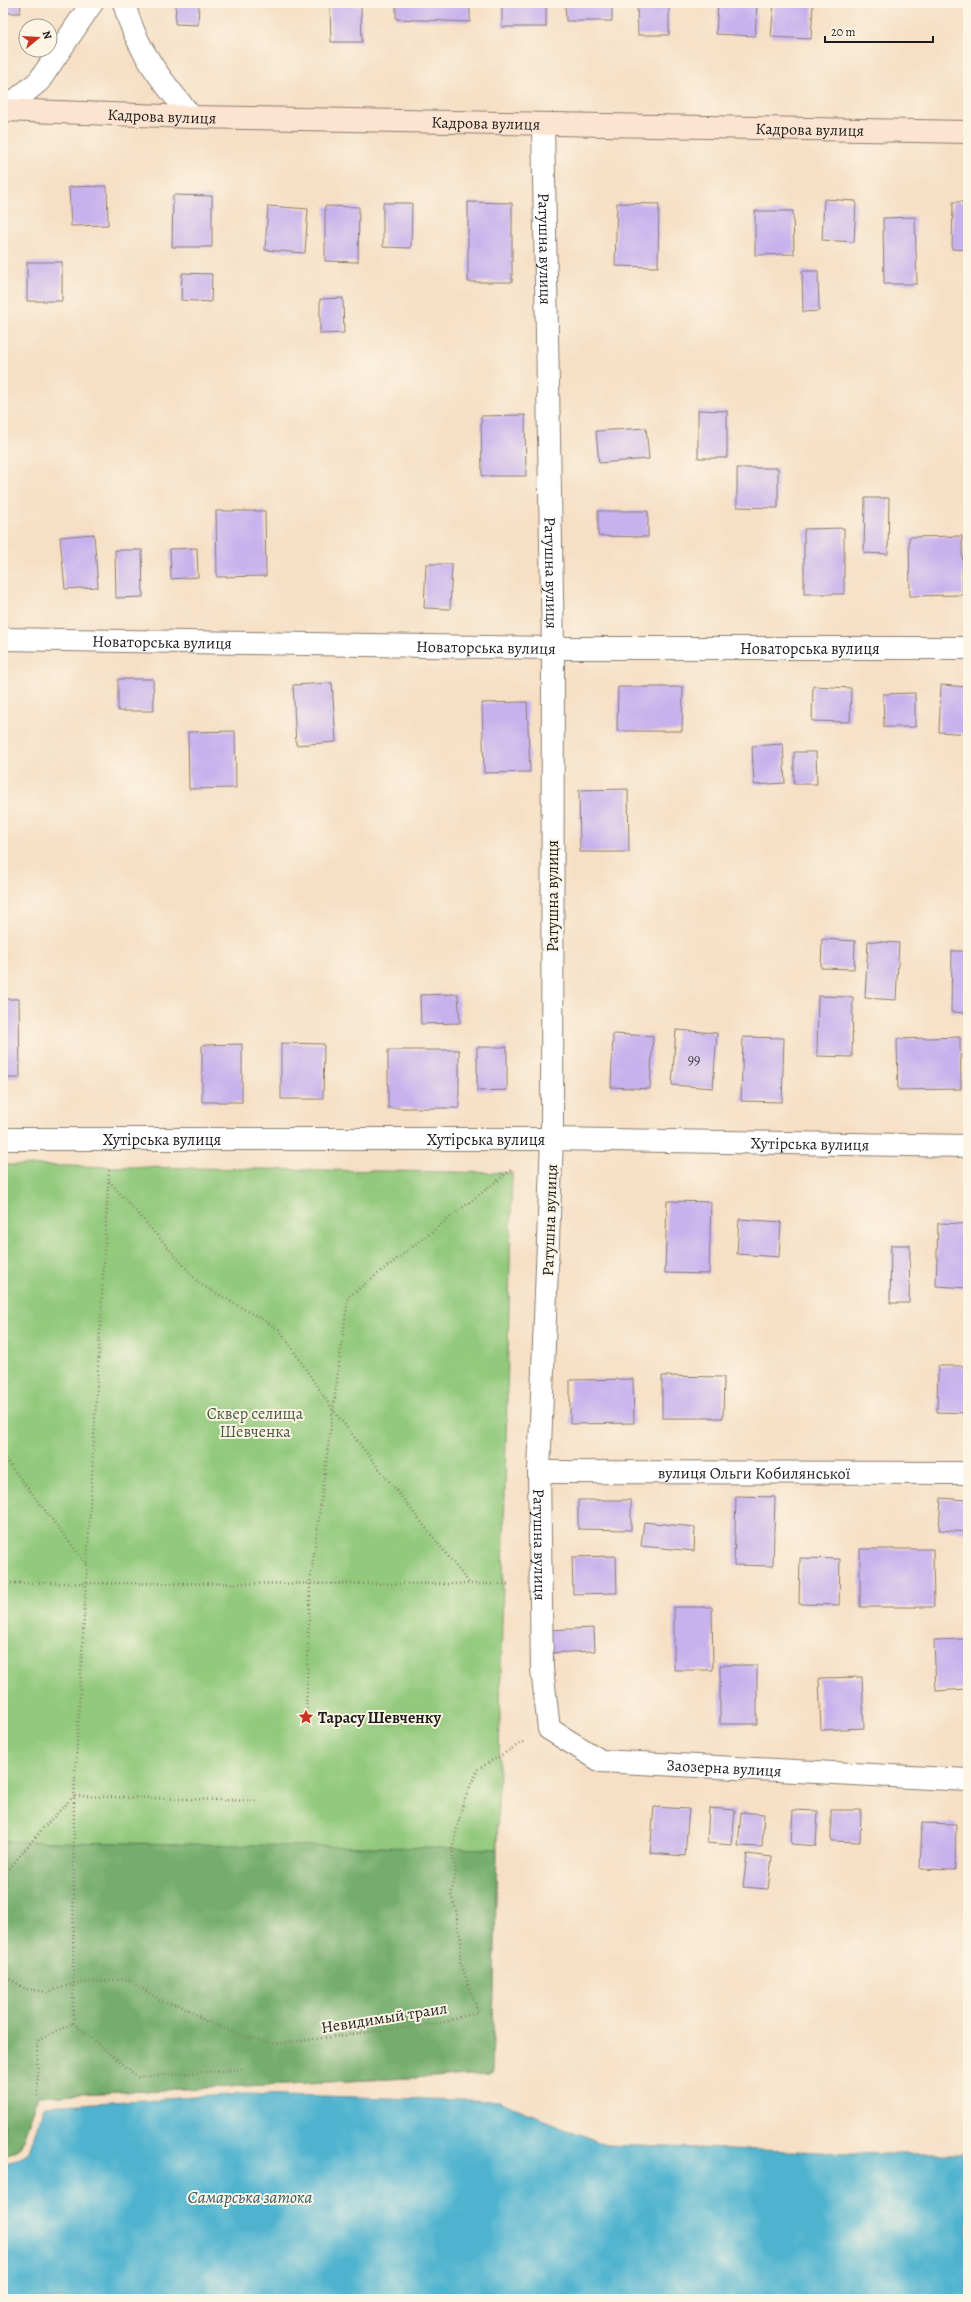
<svg xmlns="http://www.w3.org/2000/svg" width="971" height="2302" font-family="Alegreya,serif">
	<rect width="100%" height="100%" fill="#fcf5e5"/>
	<filter id="ink" filterUnits="userSpaceOnUse"><feTurbulence type="fractalNoise" baseFrequency=".025" numOctaves="2"/><feDisplacementMap in="SourceGraphic" scale="8" xChannelSelector="R" yChannelSelector="G"/><feConvolveMatrix kernelMatrix="1 2 1 2 8 2 1 2 1" color-interpolation-filters="sRGB"/></filter>
	<filter id="wash" filterUnits="userSpaceOnUse"><feTurbulence type="fractalNoise" baseFrequency=".012" numOctaves="4" result="noise"/><feDisplacementMap in="SourceGraphic" scale="16" xChannelSelector="R" yChannelSelector="G"/><feGaussianBlur stdDeviation="0.9" result="paint"/><feColorMatrix in="noise" values="0 0 0 0 0 0 0 0 0 0 0 0 0 0 0 0 0 1.4 0 .05"/><feComposite in="paint" operator="in"/></filter>
	<g filter="url(#wash)">
		<rect width="100%" height="100%" fill="#f6dfc5"/>
		<path fill="#92c97c" stroke="#57724c" d="M3,1165L512,1173L492,2074L38,2096L20,2148L3,2157Z"/>
		<path fill="#75ad6c" stroke="#486444" d="M3,1841L497,1849L492,2074L38,2096L20,2148L3,2157Z"/>
		<path fill="#50b3cf" stroke="#366876" d="M246,2094L499,2101L606,2145L881,2154H968V2299H3V2166L28,2153L45,2106Z"/>
		<g id="blocks">
			<path fill="#c7b2ed" d="M3,3H21L20,13H3Z
				M176,3H199L198,25L175,24Z
				M396,3H470V22L396,19Z
				M502,3H546V27H502Z
				M565,3H612V21H566Z
				M637,3H669V35H638Z
				M718,3H757L755,36L716,34Z
				M774,3H813L811,39L771,37Z
				M330,6H361L362,42H331Z
				M107,186L108,225L71,226L69,187Z
				M173,195L212,196V247H172Z
				M824,199L856,201L854,242L822,240Z
				M468,202L512,203V282H468Z
				M953,202H968V250L952,249Z
				M383,203H412L411,248L383,247Z
				M617,203L659,204L658,267L615,266Z
				M268,206L308,209L305,253L265,250Z
				M325,206L359,207L358,262L325,261Z
				M755,211H793L794,254L755,255Z
				M915,217L917,284H884L883,218Z
				M27,262H62V301H27Z
				M802,271H818L819,311L803,312Z
				M182,273L212,274L211,302L181,300Z
				M343,298L344,333L320,334V299Z
				M698,410L727,411V458H698Z
				M525,415L526,476H482L481,416Z
				M646,428L649,459L599,463L596,431Z
				M737,468H778V508L737,507Z
				M865,498H889L888,554L864,553Z
				M216,511H265L266,576L217,577Z
				M598,511H648V537L598,536Z
				M844,528V594H804V529Z
				M94,534L98,587L65,589L60,537Z
				M962,536L963,595L910,596L909,537Z
				M197,548L198,577L171,579L170,549Z
				M115,550H142L143,597L116,598Z
				M426,564H452L450,609L424,608Z
				M118,679H153L154,711H118Z
				M332,683L336,742L296,745L293,685Z
				M941,685L968,687V734L939,732Z
				M813,686L851,688L850,722L812,721Z
				M618,687H683L682,731H617Z
				M915,693V727H884L883,694Z
				M527,702L530,772L484,773L482,703Z
				M235,731L236,788L189,789L188,732Z
				M783,744L785,783L754,785L752,746Z
				M794,752H816L817,784H794Z
				M628,789L629,852H580L579,790Z
				M822,939L855,941L854,969L821,968Z
				M868,941L899,943L896,1000L865,998Z
				M952,951H968V1013L951,1012Z
				M458,994L460,1023L421,1024L420,995Z
				M818,996L853,997L852,1057L817,1056Z
				M3,999H19L20,1078H3Z
				M676,1030L717,1033L713,1088L672,1085Z
				M613,1034L653,1036L650,1089L611,1087Z
				M743,1037L784,1038L782,1102L741,1101Z
				M960,1037L961,1089L898,1090L897,1039Z
				M281,1043L324,1044L323,1099H281Z
				M242,1044V1102H202V1045Z
				M477,1047H507V1090L477,1091Z
				M388,1050H459V1108H388Z
				M667,1201L711,1202L709,1274L665,1273Z
				M739,1219L781,1222L779,1257L737,1254Z
				M938,1223L968,1224V1288L936,1286Z
				M891,1245H910L909,1303H890Z
				M938,1366H968V1413L937,1412Z
				M662,1376L724,1377L723,1418H662Z
				M633,1379L634,1423L570,1424V1380Z
				M736,1496L775,1497L773,1566L734,1565Z
				M941,1498L968,1500V1532L939,1530Z
				M578,1500H631V1530L578,1529Z
				M644,1522L695,1527L694,1551L641,1546Z
				M860,1549H933L934,1607H860Z
				M616,1556L617,1593L573,1594L572,1557Z
				M800,1558L840,1559L839,1605L799,1604Z
				M674,1607H712L713,1670H674Z
				M594,1628L595,1651L547,1653L546,1630Z
				M965,1639L967,1689L936,1691L934,1640Z
				M720,1665H757V1724H720Z
				M862,1677L864,1728L821,1730L819,1678Z
				M654,1807L689,1809L685,1856L650,1853Z
				M709,1808L735,1810L732,1845L707,1843Z
				M793,1810L818,1811L816,1846L791,1844Z
				M831,1810H861L860,1842L831,1841Z
				M741,1812L764,1814L762,1847L738,1846Z
				M922,1823L956,1824L955,1870L920,1869Z
				M747,1854L772,1857L768,1889L743,1887Z"/>
		</g>
	</g>
	<g filter="url(#ink)">
		<use href="#blocks" fill-opacity="0" stroke="#897e70" stroke-width="1"/>
		<g fill="none" stroke-linecap="round" stroke-linejoin="round">
			<g stroke="#897e70" stroke-width="24">
				<g id="street">
					<path d="M124,3C135,48 163,83 192,117"/>
					<path d="M4,110L39,81L92,3"/>
					<path id="s1" d="M543,124L553,648L552,1139L539,1472L542,1669L549,1729L601,1761L968,1780"/>
					<path id="s2" d="M3,639L553,648H968"/>
					<path id="s3" d="M3,1139H552L968,1146"/>
					<path id="s4" d="M539,1472L968,1473"/>
				</g>
			</g>
			<g stroke="#897e70" stroke-width="24">
				<g id="secondary">
					<path id="s5" d="M3,110L192,117L968,132"/>
				</g>
			</g>
			<path stroke="#897e70" stroke-width="2.5" stroke-dasharray="1 3" stroke-linecap="butt" d="M109,1170L74,1796L258,1801
				M109,1181L200,1284L279,1329L333,1410L470,1584
				M3,1456L87,1565
				M3,1583L510,1584
				M306,1717L310,1583L348,1297L511,1170
				M3,1873L8,1870L44,1827L74,1796
				M3,1975L26,1989L48,1992L73,1984L128,1979L164,2003L181,2005L206,2021L243,2036L275,2044L441,2023L478,2012L460,1961L461,1939L457,1926V1913L451,1895L456,1872L452,1849L464,1800L478,1769L523,1742
				M73,2023L74,1796
				M73,2023L138,2077L245,2069
				M38,2096L37,2041L73,2023"/>
			<use href="#street" stroke="#fff" stroke-width="22"/>
			<use href="#secondary" stroke="#fde4d1" stroke-width="22"/>
		</g>
	</g>
	<defs>
		<g id="sight-bare" transform="scale(1.2)"><path d="M0-6L1.8-2.2L6-1.7L2.9 1.2L3.7 5.4L0 3.3L-3.7 5.4L-2.9 1.2L-6-1.7L-1.8-2.2Z" fill="#c8321e" stroke="#fcf5e5" stroke-width="2.5" paint-order="stroke"/></g>
	</defs>
	<g fill-rule="evenodd">
		<use href="#sight-bare" x="306" y="1717"/>
	</g>
	<g text-anchor="middle" stroke-width="4" stroke-linejoin="round" paint-order="stroke">
		<g font-size="14" fill="#474250">
			<text x="694" y="1064">99</text>
		</g>
		<g font-size="16" fill="#1c1c1c" stroke="#fcf5e5">
			<text dy="6" stroke="none"><textPath href="#s5" startOffset="159">Кадрова вулиця</textPath></text>
			<text dy="6" stroke="none"><textPath href="#s5" startOffset="483">Кадрова вулиця</textPath></text>
			<text dy="6" stroke="none"><textPath href="#s5" startOffset="807">Кадрова вулиця</textPath></text>
			<text dy="6" stroke="none"><textPath href="#s1" startOffset="125">Ратушна вулиця</textPath></text>
			<text dy="6" stroke="none"><textPath href="#s1" startOffset="449">Ратушна вулиця</textPath></text>
			<text dy="6" stroke="none"><textPath href="#s2" startOffset="159">Новаторська вулиця</textPath></text>
			<text dy="6" stroke="none"><textPath href="#s2" startOffset="483">Новаторська вулиця</textPath></text>
			<text dy="6" stroke="none"><textPath href="#s2" startOffset="807">Новаторська вулиця</textPath></text>
			<text transform="translate(552 896) rotate(-90)" y="6">Ратушна вулиця</text>
			<text dy="6" stroke="none"><textPath href="#s3" startOffset="159">Хутірська вулиця</textPath></text>
			<text dy="6" stroke="none"><textPath href="#s3" startOffset="483">Хутірська вулиця</textPath></text>
			<text dy="6" stroke="none"><textPath href="#s3" startOffset="807">Хутірська вулиця</textPath></text>
			<text transform="translate(549 1220) rotate(-88)" y="6">Ратушна вулиця</text>
			<text dy="6" stroke="none"><textPath href="#s4" startOffset="215">вулиця Ольги Кобилянської</textPath></text>
			<text dy="6" stroke="none"><textPath href="#s1" startOffset="1421">Ратушна вулиця</textPath></text>
			<text dy="6" stroke="none"><textPath href="#s1" startOffset="1790">Заозерна вулиця</textPath></text>
			<text transform="translate(384 2017) rotate(-9)" y="6">Невидимый траил</text>
		</g>
		<g font-size="16" fill="#45593e" stroke="#fcf5e5">
			<text x="255" y="1419">Сквер селища<tspan x="255" dy="18">Шевченка</tspan></text>
		</g>
		<g font-size="16" font-weight="bold" fill="#1c1c1c" stroke="#fcf5e5" text-anchor="start">
			<text x="318" y="1723">Тарасу Шевченку</text>
		</g>
		<g font-size="17" font-style="italic" fill="#315864" stroke="#fcf5e5">
			<text x="250" y="2203">Самарська затока</text>
		</g>
	</g>
	<rect width="971" height="2302" fill="none" stroke="#fcf5e5" stroke-width="16"/>
	<g transform="translate(38 38) rotate(72)"><circle r="19" fill="#fcf5e5" stroke="#a29e95"/>
	<path d="M0-3L7 15L0 10L-7 15Z" fill="#c8321e"/>
	<text y="-6" font-size="11" font-weight="bold" text-anchor="middle" fill="#1c1c1c">N</text>
	</g>
	<path d="M825 36v6h108v-6" fill="none" stroke="#1c1c1c" stroke-width="2"/>
	<text x="831" y="36" font-size="12" fill="#1c1c1c" stroke="#fcf5e5" stroke-width="3" paint-order="stroke">20 m</text>
</svg>
